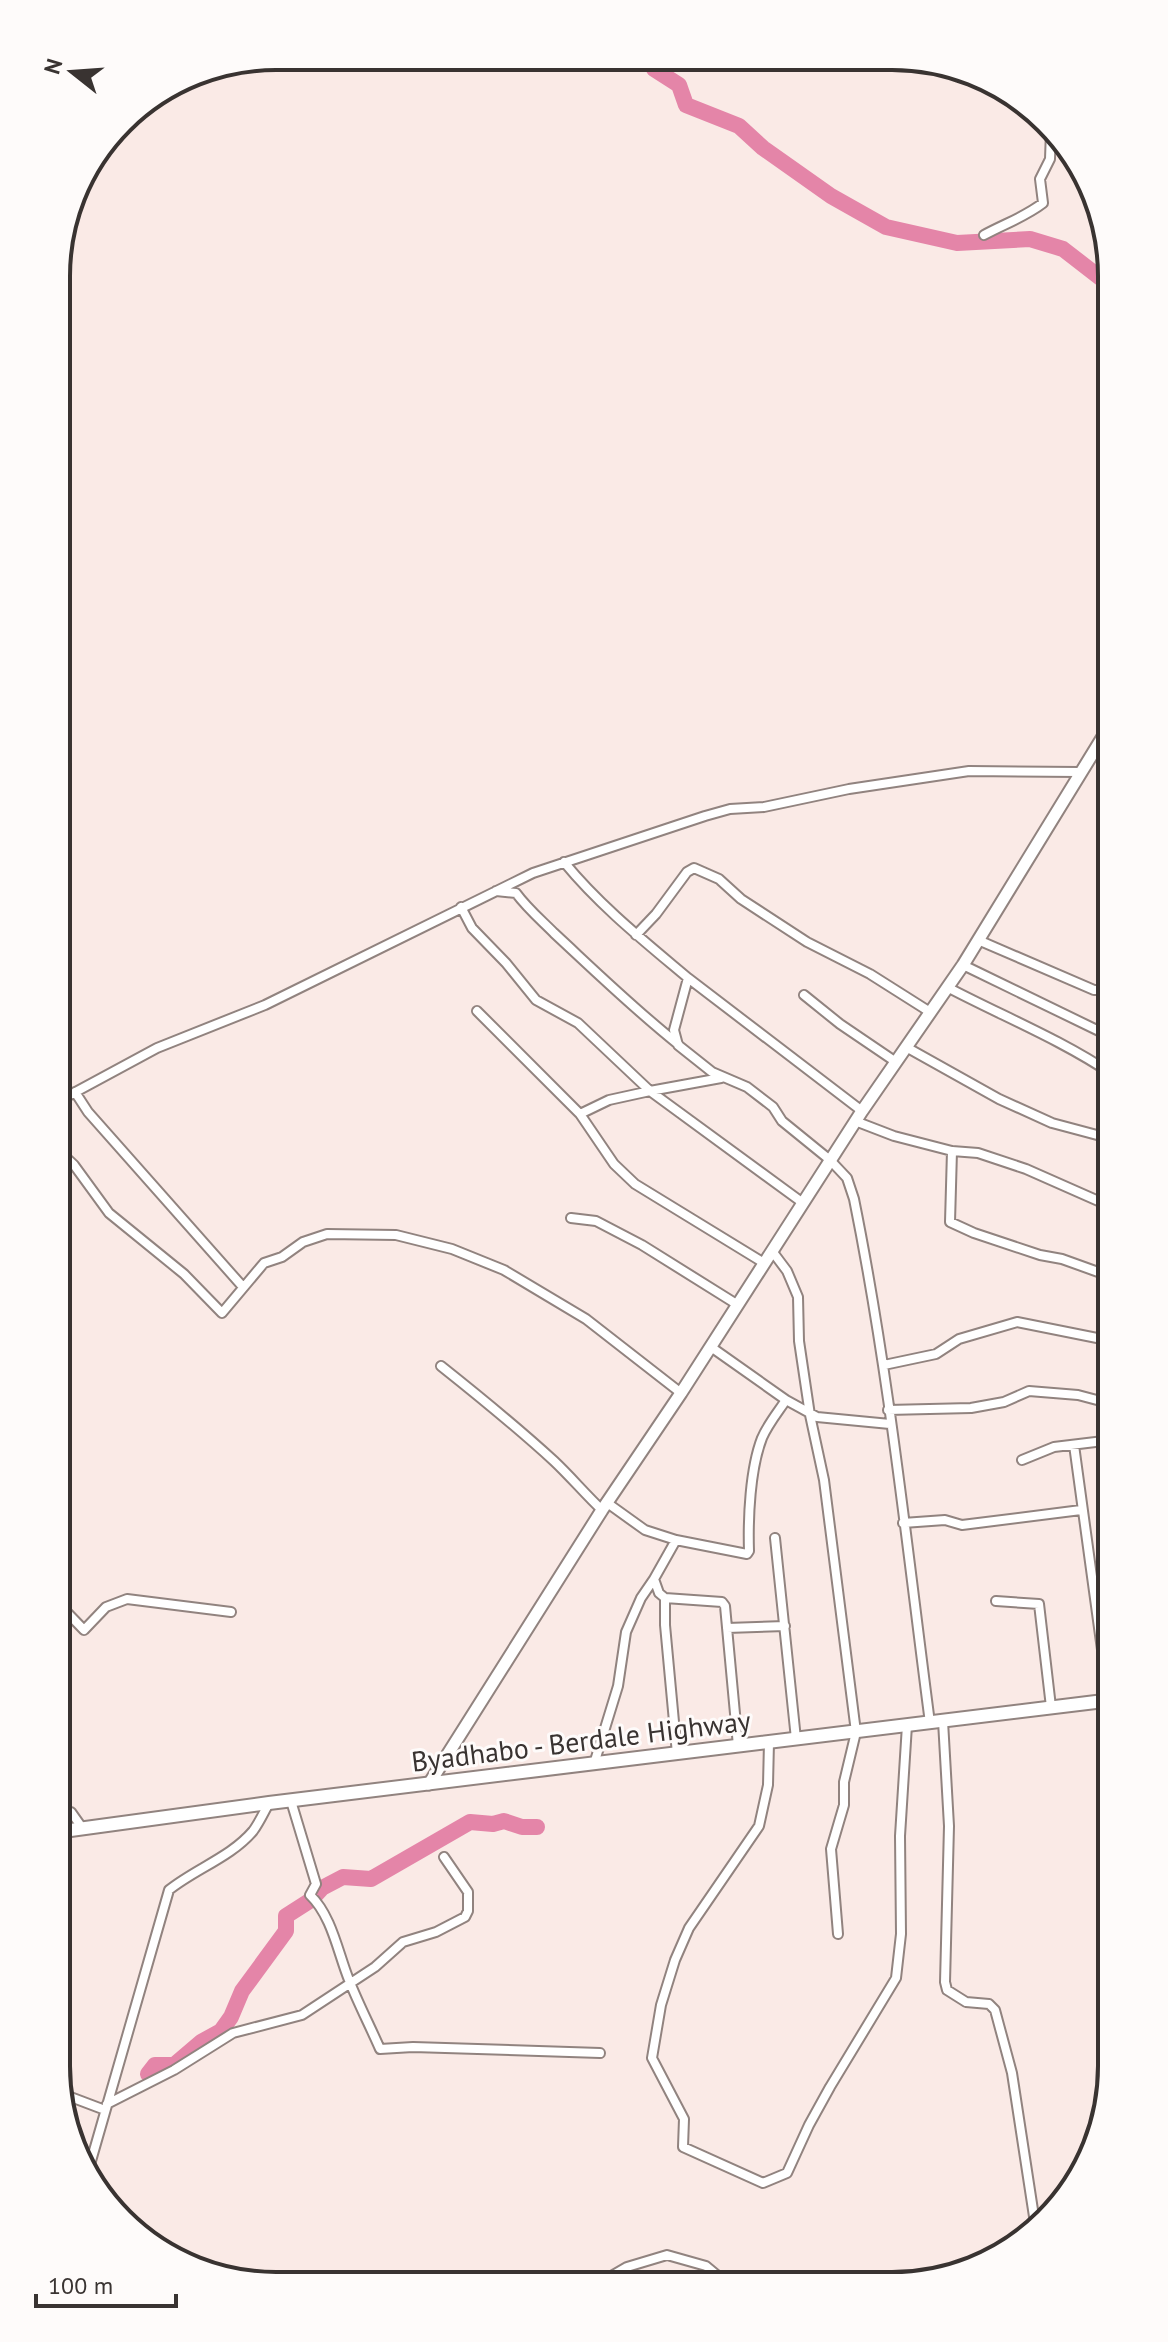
<svg xmlns="http://www.w3.org/2000/svg" width="1168" height="2342" font-family="'PT Sans',sans-serif">
	<rect width="100%" height="100%" fill="#faeae6"/>
	<g fill="none" stroke-linecap="round" stroke-linejoin="round">
		<path stroke="#e485a8" stroke-width="16" d="M648,58L654,69L679,85L686,105L739,126L763,148L831,196L886,227L957,243L1030,239L1063,249L1112,287
			M148,2074L155,2065H174L201,2042L221,2031L231,2017L242,1991L286,1931V1916L311,1900L322,1888L343,1877L371,1879L470,1822L493,1824L504,1821L522,1827H537"/>
		<g stroke="#91837f" stroke-width="12">
			<path id="street" d="M984,235C1004,224 1025,217 1043,203L1040,179L1050,159L1051,131
				M1104,787H1112
				M564,862C600,906 644,941 688,978L674,1030L678,1045L712,1072L747,1087L773,1107L782,1121L830,1160L847,1178L854,1199C889,1372 907,1548 930,1723
				M496,891L516,893C527,908 540,919 554,933C595,971 634,1009 678,1044
				M461,907L472,928L506,963L536,1000L578,1023L650,1091L721,1078
				M636,935L656,914L687,872L694,868L719,879L741,899L807,942L870,974L930,1012
				M978,940L1094,990H1112
				M963,965L1099,1031
				M688,978L862,1111
				M947,987C1002,1016 1060,1039 1112,1074
				M804,995L840,1024L896,1062
				M477,1011L580,1114L614,1164L635,1184L764,1263
				M906,1047L999,1099L1052,1123L1112,1139
				M75,1092L88,1112L243,1287
				M57,1102L157,1048L265,1005L533,873L705,816L730,809L764,807L849,789L969,771L1079,772
				M580,1114L609,1100L650,1091L803,1203
				M855,1121L894,1136L952,1151L978,1153L1026,1169L1112,1207
				M57,1149L74,1165L109,1213L184,1274L222,1313L264,1263L282,1257L303,1242L327,1234L396,1235L452,1249L504,1270L586,1319L681,1393
				M952,1151L950,1222L974,1233L1040,1255L1062,1259L1112,1277
				M571,1218L596,1221L642,1245L738,1305
				M772,1251L787,1271L798,1297L799,1341L810,1415L824,1480L856,1732L844,1782V1805L831,1849L838,1934
				M884,1365L936,1354L959,1339L1017,1322L1112,1341
				M441,1366C480,1397 518,1428 554,1461C571,1477 585,1494 602,1510
				M786,1400L817,1417L890,1424
				M888,1410L971,1408L1004,1402L1029,1391L1078,1395L1112,1404
				M1074,1445L1109,1701
				M1022,1460L1054,1447L1112,1440
				M606,1502L645,1530L676,1540L654,1579L659,1593L665,1598L722,1602L725,1606L738,1746
				M903,1523L945,1520L962,1525L1081,1510
				M775,1538L796,1739
				M676,1540L747,1554L749,1551C748,1518 750,1469 762,1438C768,1424 778,1412 786,1400L711,1347
				M665,1598V1625L677,1754
				M56,1601L84,1630L106,1607L127,1599L231,1612
				M996,1601L1039,1604L1051,1707
				M727,1628L785,1626
				M943,1721L949,1826L945,1982L947,1990L966,2002L989,2004L995,2010L1012,2073L1035,2223
				M769,1742L768,1785L759,1826L689,1928L675,1960L661,2005L652,2058L684,2119L683,2147L763,2183L787,2173L809,2125L830,2087L896,1978L901,1934L900,1836L907,1725
				M594,1764L618,1686L626,1632L641,1598L654,1579
				M291,1801L316,1884L310,1895C332,1916 338,1953 349,1980C358,2003 370,2026 380,2049L413,2047L600,2053
				M56,1813L71,1812L83,1829
				M61,2098L68,2096L105,2110
				M107,2104L174,2070L233,2033L302,2015L375,1967L403,1942L436,1932L465,1917L468,1911V1892L444,1857
				M89,2168L169,1890C195,1869 231,1857 253,1831C259,1823 264,1812 269,1803
				M596,2285L627,2267L667,2255L706,2266L730,2286"/>
		</g>
		<g stroke="#91837f" stroke-width="15">
			<path id="secondary" d="M429,1784L602,1510L681,1393L862,1111L963,965L1112,722"/>
		</g>
		<g stroke="#91837f" stroke-width="16">
			<path id="primary" d="M56,1832L269,1803L1112,1700"/>
		</g>
		<use href="#street" stroke="#fff" stroke-width="8"/>
		<use href="#secondary" stroke="#fff" stroke-width="11"/>
		<use href="#primary" stroke="#fff" stroke-width="12"/>
	</g>
	<g text-anchor="middle" stroke-width="6" stroke-linejoin="round" paint-order="stroke">
		<g font-size="28" fill="#393331" stroke="#fefbfa">
			<text transform="translate(581 1741) rotate(-7)" y="10">Byadhabo - Berdale Highway</text>
		</g>
	</g>
	<path d="M0 0H1168V2342H0ZM276 70H892A206 206 0 0 1 1098 276V2066A206 206 0 0 1 892 2272H276A206 206 0 0 1 70 2066V276A206 206 0 0 1 276 70Z" fill="#fefbfa" fill-rule="evenodd"/>
	<path fill="none" stroke="#393331" stroke-width="4" d="M276 70H892A206 206 0 0 1 1098 276V2066A206 206 0 0 1 892 2272H276A206 206 0 0 1 70 2066V276A206 206 0 0 1 276 70Z"/>
	<g transform="translate(72 72) rotate(287)" stroke="#fefbfa" stroke-width="6" paint-order="stroke">
	<path d="M0-6L14 30L0 20L-14 30Z" fill="#393331"/>
	<text y="-12" font-size="22" font-weight="bold" text-anchor="middle" fill="#393331">N</text>
	</g>
	<path d="M36 2294v12h140v-12" fill="none" stroke="#393331" stroke-width="4"/>
	<text x="48" y="2294" font-size="24" fill="#393331" stroke="#fefbfa" stroke-width="6" paint-order="stroke">100 m</text>
</svg>
